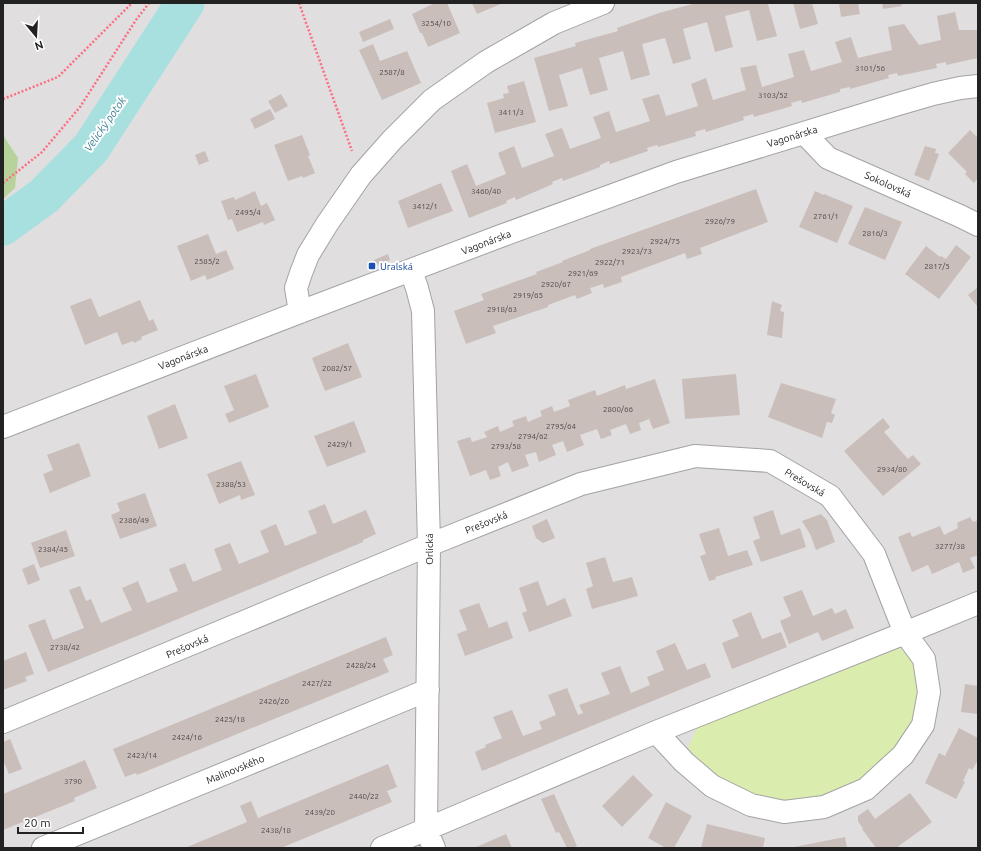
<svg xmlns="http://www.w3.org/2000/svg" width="981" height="851" font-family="Ubuntu,sans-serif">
	<rect width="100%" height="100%" fill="#f2ece8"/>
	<path fill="#e0dedf" d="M3,3H978V848H3Z"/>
	<path fill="#daecae" d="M895,646L912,656L921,686L915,719L890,757L849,790L811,803L754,796L708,773L688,747L697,728L872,655Z"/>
	<path fill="#b8d29c" d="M3,135L18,158L15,188L3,199Z"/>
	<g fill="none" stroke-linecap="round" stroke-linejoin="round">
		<path stroke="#a8e0e0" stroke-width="39" d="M3,226L44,196L91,148L185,3"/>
	</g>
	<path fill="#cabebb" d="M435,3H447L460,33L428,47L422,33H420L412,14Z
		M472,3H503L477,14Z
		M696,3H772L768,4L777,36L757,41L749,10L725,16L733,47L715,52L707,22L683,29L691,59L673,64L665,38L642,44L650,75L631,80L623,51L599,58L608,90L590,95L582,68L559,75L568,106L549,111L534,58L576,46L575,43L618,31L617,28L659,13Z
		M793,3H812L818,24L800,29Z
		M839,3H858L860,14L841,17Z
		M882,3H901L902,6L883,9Z
		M955,12L959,30H978V58L946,65V62L936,64L937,68L898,76L897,73L888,75L889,78L850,89V87L840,89V92L802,103L801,100L791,103L792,106L754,117L753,114L743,117L744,120L706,132L705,129L695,132L696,136L658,147L657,145L647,148L648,151L610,164L609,161L600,165V167L563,181L562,178L552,182L553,184L516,200L515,197L506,201L507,203L469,218L451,171L467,164L476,186L506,174L498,153L514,146L522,168L554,156L545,134L562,128L570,149L601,138L593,117L609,111L616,132L650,121L642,99L659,94L666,116L698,106L691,84L706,78L713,100L746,90L740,68L756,65L762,87L794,77L788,54L804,50L811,71L842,62L835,42L851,37L858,58L892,50L888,27L904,24L919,45L941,40L937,16Z
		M390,19L394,29L363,42L359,32Z
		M373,44L380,61L407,51L421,83L382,100L359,50Z
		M524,81L536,122L495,133L487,103L504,98L503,94L509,93L507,86Z
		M281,94L288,106L275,113L268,101Z
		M270,109L275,119L255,129L250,119Z
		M970,130L978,138V178L974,183L965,174L967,172L948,153Z
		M302,135L310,155L308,156L315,173L303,178L302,176L288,181L274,145Z
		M925,146L936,149L935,153L939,154L929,181L914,175Z
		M205,151L209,161L199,165L195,155Z
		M441,183L453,211L408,228L398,201Z
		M756,189L768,222L700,248L702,254L687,259L685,253L621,277L622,282L604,288L603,284L590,288L592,293L577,299L575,295L548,305V307L493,326L496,333L466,344L454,311L484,300L481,294L537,274L536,272L563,262L562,261L590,250V249Z
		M255,191L261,206L267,203L275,220L264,225L263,222L237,232L232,219L228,220L221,201L234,197L235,200Z
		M815,191L824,195V194L853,206L837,243L799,227Z
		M865,207L902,222L885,260L848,244Z
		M208,234L216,254L226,250L234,269L207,280L205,275L191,281L177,246Z
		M956,245L971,257L939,299L905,274L926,246L940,257L941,256L946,259Z
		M388,254L390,260L377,265L374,260Z
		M978,287V307L968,295Z
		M91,298L99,317L140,300L149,321L153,319L158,330L141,337L142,339L134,343L133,341L122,345L117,332L85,345L70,306Z
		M772,301L782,305L780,311L784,312L782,338L767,335Z
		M348,343L362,377L325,391L312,358Z
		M256,374L269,407L229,423L225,414L234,410L224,386Z
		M736,374L740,415L685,419L682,379Z
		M655,379L670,423L653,429L649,419L639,423L641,430L630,434L626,424L610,430L612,435L601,439L597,429L580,435L584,445L567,452L563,441L552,445L556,455L539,462L536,452L525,455L529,466L512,472L508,462L498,467L501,476L490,480L486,470L470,476L457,441L470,437L472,442L487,437L484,432L498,426L500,432L514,426L512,421L526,416L528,422L542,416L540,411L552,406L554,412L570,406L568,400L595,390L597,396L625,385L626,389Z
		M781,383L836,399L831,413L835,415L832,423L827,422L822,438L768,417Z
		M175,404L188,438L159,449L147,416Z
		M883,418L890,427L884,432L908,459L913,455L921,464L883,496L844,451Z
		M354,421L366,452L327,467L314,436Z
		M79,443L91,476L50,493L43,474L53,470L47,455Z
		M241,461L255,495L241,500L240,495L219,504L207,474Z
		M145,493L157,526L120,539L111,515L120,511L117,503Z
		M325,504L333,524L366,510L376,534L363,540V542L142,634L48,672L28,625L45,619L53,640L84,628L69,590L80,586L86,601L91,599L101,623L132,610L122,588L138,581L147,603L178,591L169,569L185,563L193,582L222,570L214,549L230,543L239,564L269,552L260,531L276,524L285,546L317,533L308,511Z
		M773,510L781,535L800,528L806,547L761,562L753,541L760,538L753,517Z
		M821,514L827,520L835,542L816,550L810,534L802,521Z
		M970,517L973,522L978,520V555L970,558L975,568L963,573L959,562L932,574L928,565L912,572L898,537L910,532L912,537L940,526L944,535L958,528L957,523Z
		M547,519L555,538L543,543L536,538L532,526Z
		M719,528L728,556L747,550L753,565L715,577L716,579L709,581L700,556L706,554L699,534Z
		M66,530L75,556L40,568L31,543Z
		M605,557L613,582L632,577L638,596L592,609L586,589L593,586L586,563Z
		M34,564L40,580L28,585L22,569Z
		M538,581L547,606L565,598L572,616L529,632L522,613L527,611L519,588Z
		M802,590L813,616L832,608L835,614L846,609L854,628L822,641L818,632L789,644L780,621L791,616L783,597Z
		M479,603L489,628L507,621L513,638L465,656L457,634L467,630L459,610Z
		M751,612L762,639L781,632L787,647L732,669L722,643L739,636L732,620Z
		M386,637L393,655L383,659L389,672L137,775L136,773L125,777L113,749Z
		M675,643L687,670L705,663L711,677L482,771L475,752L486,747L485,745L502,738L493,717L512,710L523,736L542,729L539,722L556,715L548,695L567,688L578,715L583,713L579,705L610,694L601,673L620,666L631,693L650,685L647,677L664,670L656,651Z
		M26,652L34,674L25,677L27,681L3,690V661Z
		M965,684L978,686V714L961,712Z
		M959,728L978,738V760L972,770L969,768L963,781L965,782L956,799L925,783L939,753L945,756Z
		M10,739L22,769L9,774L3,760V742Z
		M85,760L97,788L74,798L75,801L3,830V794Z
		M388,764L397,787L387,791L392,802L281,848H185L247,822L240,806L251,801L258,818Z
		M633,775L653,795L622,827L602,806Z
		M910,793L932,822L896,848H876L862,829H863L858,821V816L868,809L875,819Z
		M554,794L577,846L572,848H567L559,832L556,833L541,799Z
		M666,802L692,816L674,848H666L648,838Z
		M707,824L765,838L763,848H701Z
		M506,834L512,848H474Z
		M845,837L847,848H794V847Z"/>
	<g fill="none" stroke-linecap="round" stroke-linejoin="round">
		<g stroke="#a3a3a3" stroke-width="24">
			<path id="street" d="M804,133L828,158L960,216L978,225
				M411,271L417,288L423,311L429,545L426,829L434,848
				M300,312L296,288L301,273L308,255L327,224L361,175L392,140L432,100L486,62L554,23L603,3
				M3,427L300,312L498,237L676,172L895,105L933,94L960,88L978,86
				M3,722L429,545L581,484L695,456L770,461L830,496L874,554L905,633L924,659L929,692L923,725L903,755L866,789L824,807L784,812L751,805L712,786L684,762L656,732
				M43,848L428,690
				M382,848L656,732L905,633L978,603"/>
		</g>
		<path stroke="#fd6e7f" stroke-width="2.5" stroke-dasharray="2 2" stroke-linecap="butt" d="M299,3L352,151
			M3,99L58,77L132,3
			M3,183L42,152L80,107L136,20L149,3"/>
		<use href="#street" stroke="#fff" stroke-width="22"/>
	</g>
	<rect fill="#1a4fb4" stroke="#fff" stroke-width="1.5" x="368" y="262" width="8" height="8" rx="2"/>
	<g text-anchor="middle" stroke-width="4" stroke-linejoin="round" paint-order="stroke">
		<g font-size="8" fill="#4c4948">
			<text x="436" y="26">3254/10</text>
			<text x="870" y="71">3101/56</text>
			<text x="392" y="75">2587/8</text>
			<text x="773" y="98">3103/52</text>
			<text x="511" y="115">3411/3</text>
			<text x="486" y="194">3460/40</text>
			<text x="425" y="209">3412/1</text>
			<text x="248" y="215">2495/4</text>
			<text x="826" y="219">2761/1</text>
			<text x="720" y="224">2926/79</text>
			<text x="875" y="236">2816/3</text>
			<text x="665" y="244">2924/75</text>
			<text x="637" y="254">2923/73</text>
			<text x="207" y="264">2585/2</text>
			<text x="610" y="265">2922/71</text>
			<text x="937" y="269">2817/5</text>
			<text x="583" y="276">2921/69</text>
			<text x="556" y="287">2920/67</text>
			<text x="528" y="298">2919/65</text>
			<text x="502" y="312">2918/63</text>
			<text x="337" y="371">2082/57</text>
			<text x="618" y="412">2800/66</text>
			<text x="561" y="429">2795/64</text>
			<text x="533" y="439">2794/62</text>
			<text x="340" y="447">2429/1</text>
			<text x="506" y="449">2793/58</text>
			<text x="892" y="472">2934/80</text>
			<text x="231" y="487">2388/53</text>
			<text x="134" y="523">2386/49</text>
			<text x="950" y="549">3277/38</text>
			<text x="53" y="552">2384/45</text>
			<text x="65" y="650">2738/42</text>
			<text x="361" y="668">2428/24</text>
			<text x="317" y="686">2427/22</text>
			<text x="274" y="704">2426/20</text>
			<text x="230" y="722">2425/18</text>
			<text x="187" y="740">2424/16</text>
			<text x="142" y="758">2423/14</text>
			<text x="73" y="784">3790</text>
			<text x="364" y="799">2440/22</text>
			<text x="320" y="815">2439/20</text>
			<text x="276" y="833">2438/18</text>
		</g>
		<g font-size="10" fill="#222" stroke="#fff">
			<text transform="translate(792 136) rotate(-17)" y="4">Vagonárska</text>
			<text transform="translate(888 184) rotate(24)" y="4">Sokolovská</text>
			<text transform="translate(486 242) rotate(-21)" y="4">Vagonárska</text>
			<text transform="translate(183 357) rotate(-21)" y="4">Vagonárska</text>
			<text transform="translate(805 482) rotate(31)" y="4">Prešovská</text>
			<text transform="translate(486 522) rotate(-22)" y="4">Prešovská</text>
			<text transform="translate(429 549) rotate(-90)" y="4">Orlická</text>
			<text transform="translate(187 646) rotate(-23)" y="4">Prešovská</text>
			<text transform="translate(235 769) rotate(-22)" y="4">Malinovského</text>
		</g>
		<g font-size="10" fill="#164399" stroke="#fff" text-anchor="start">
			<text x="380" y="270">Uralská</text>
		</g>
		<g font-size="11" font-style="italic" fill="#3f7d94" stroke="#fff">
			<text transform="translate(105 124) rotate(-55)" y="4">Velický potok</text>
		</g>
	</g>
	<rect width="981" height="851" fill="none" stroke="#222222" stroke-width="8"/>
	<g transform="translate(36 36) rotate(162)" stroke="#ffffff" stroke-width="3" paint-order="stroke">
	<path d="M0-3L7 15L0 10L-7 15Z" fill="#222222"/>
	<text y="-6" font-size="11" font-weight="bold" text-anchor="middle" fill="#222222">N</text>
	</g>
	<path d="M18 827v6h65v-6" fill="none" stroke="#222222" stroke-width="2"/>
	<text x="24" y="827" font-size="12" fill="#222222" stroke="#ffffff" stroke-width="3" paint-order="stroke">20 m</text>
</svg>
